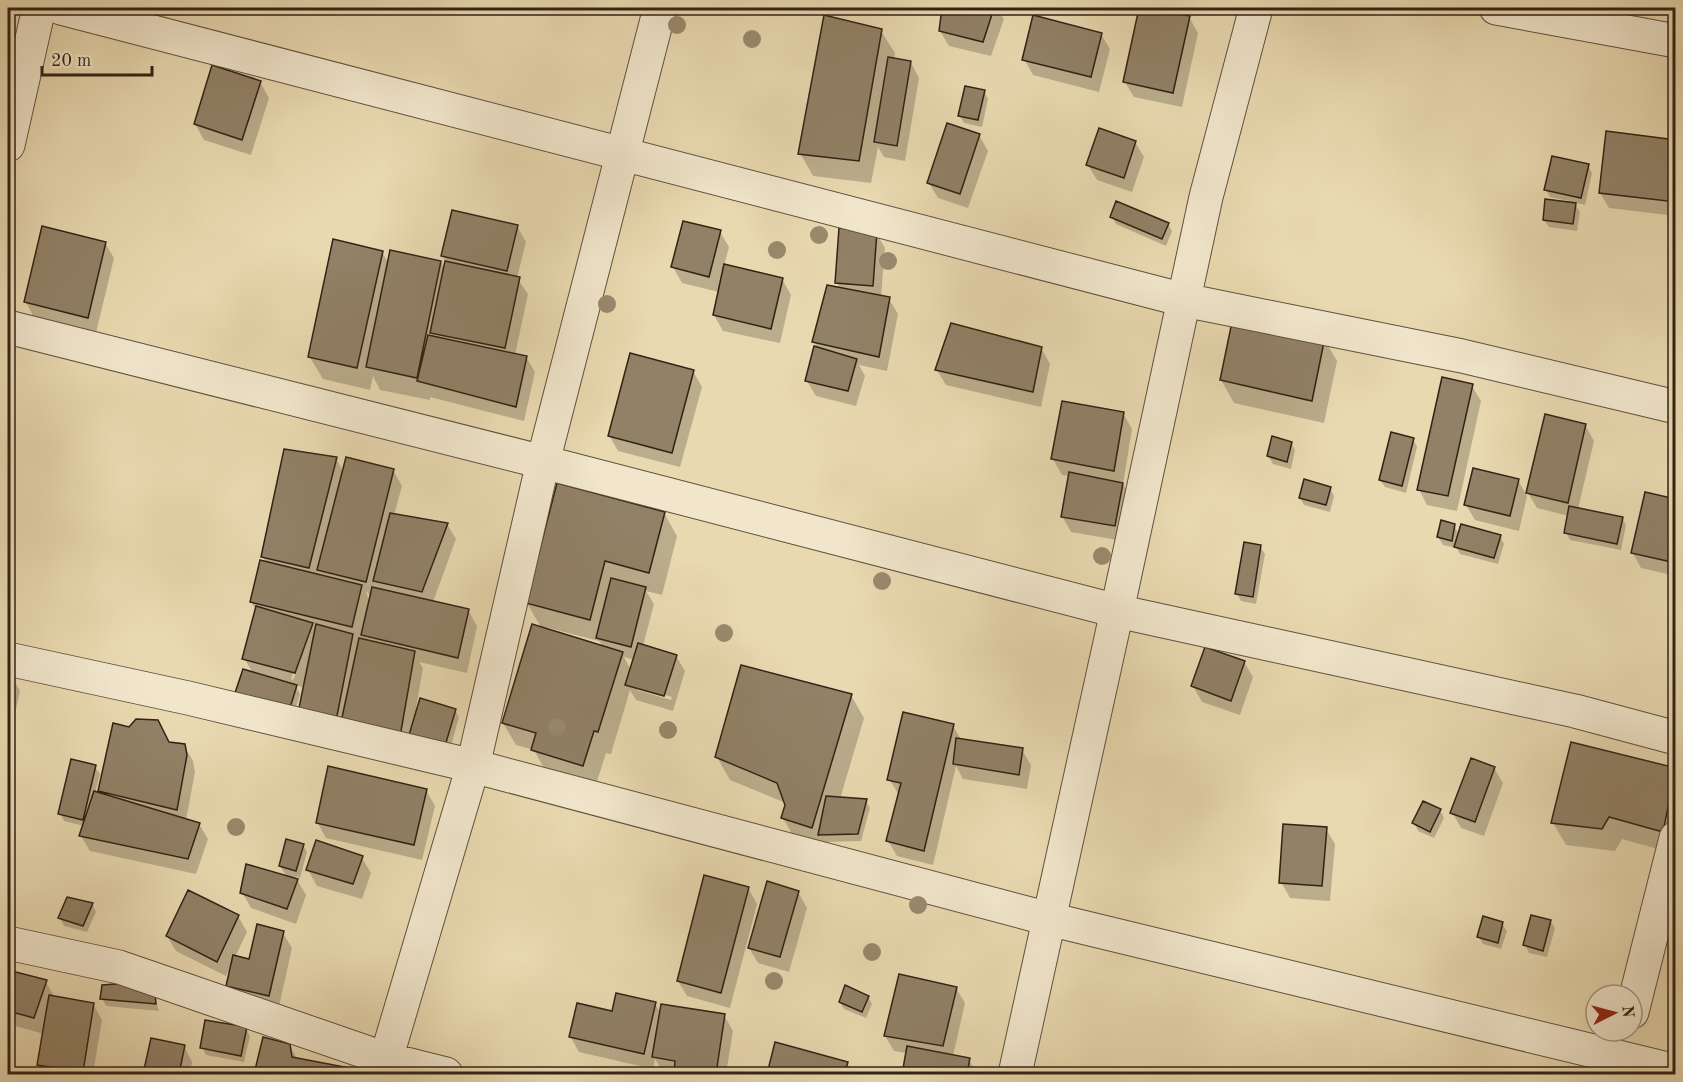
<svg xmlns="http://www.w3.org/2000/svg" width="1683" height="1082" font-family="'Old Standard TT',serif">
	<rect width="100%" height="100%" fill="#e9d9b0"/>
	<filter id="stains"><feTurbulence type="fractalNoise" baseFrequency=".00333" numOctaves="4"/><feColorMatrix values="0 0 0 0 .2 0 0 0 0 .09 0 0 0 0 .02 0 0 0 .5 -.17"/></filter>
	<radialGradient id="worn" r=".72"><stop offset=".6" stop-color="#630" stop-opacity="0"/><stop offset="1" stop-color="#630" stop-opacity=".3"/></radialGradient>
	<path fill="#0003" fill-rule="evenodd" d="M944,8H997L1004,19L991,56L949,46L940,31Z
		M1141,8L1189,17L1198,33L1182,107L1134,97L1125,82Z
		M881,31L895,53L894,60L911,63L919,78L905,161L884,157L878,147L871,183L813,176L800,153Z
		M1101,34L1110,49L1099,92L1033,75L1024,59Z
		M260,82L269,98L251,155L204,140L195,124Z
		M984,91L988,99L982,127L964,123L960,116Z
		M979,135L988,151L968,208L938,198L929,183Z
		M1676,141V216L1609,208L1600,193Z
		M1135,142L1144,157L1132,192L1097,180L1088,165Z
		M1588,166L1592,173L1585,205L1574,202L1580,212L1577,231L1549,227L1544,220L1569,204V201L1550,197L1546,190Z
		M1112,217L1168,224L1172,231L1166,246L1116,224Z
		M517,226L526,242L517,278L528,294L515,355L526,357L535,372L524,421L430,397V400L380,390L373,376L370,390L323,379L309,356L382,252L389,264L441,262L444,269L446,262L443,256Z
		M720,232L729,247L724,266L782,279L791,295L780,343L723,331L714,315L719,292L682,283L673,267Z
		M876,233L885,248L881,297L889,299L898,314L887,371L859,365L865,376L856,406L816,396L807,381L818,349L814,342L840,289L837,282Z
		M105,243L114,258L96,333L34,318L26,302Z
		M1324,339L1337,361L1324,423L1234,403L1221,380Z
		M1041,348L1050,364L1041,407L946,385L937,370Z
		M693,371L702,387L680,467L618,451L609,435Z
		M1472,386L1481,401L1457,511L1427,505L1419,489Z
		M1123,413L1132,429L1123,484L1131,499L1123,541L1071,532L1062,516L1070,476L1062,475L1053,459Z
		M1585,425L1594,441L1578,509L1622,518L1626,525L1621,550L1570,540L1566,532L1569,516L1537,508L1528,493Z
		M1413,439L1417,447L1406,493L1385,487L1380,480Z
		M1291,443L1295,450L1291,469L1273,464L1268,456Z
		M336,459L344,472L393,470L402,486L394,515L447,524L456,539L433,602L468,610L477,626L467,673L419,662L423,668L416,708L455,710L459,717L449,753L350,742L305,688L295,685L300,694L294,714L253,673L244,658L257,611L251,602L267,564L263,556ZM366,591L371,596L370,604ZM307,634H310L293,680L291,679Z
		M1518,480L1527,496L1519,531L1475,520L1466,505Z
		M1330,488L1334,496L1330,512L1304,505L1300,498Z
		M1676,501V576L1641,568L1632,552Z
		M664,513L677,536L662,595L646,591L654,604L643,646L676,656L685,671L673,711L636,700L630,690L611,754L606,753L595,788L546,772L534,750L516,745L503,723L542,629L527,603ZM545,627L599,641L604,648L544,629ZM624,657L634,660L631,670ZM637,687L672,697L671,700L637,690Z
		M1454,526L1459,534L1500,536L1504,544L1498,564L1460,554L1457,548L1443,545L1438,537Z
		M1260,547L1265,554L1256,604L1241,601L1237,594Z
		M1244,662L1253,677L1240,715L1202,702L1193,686Z
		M8,669L20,691L8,746Z
		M851,695L864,718L840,799L866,801L870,808L861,841L827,842L824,849L796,841L783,818L786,803L730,780L717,757Z
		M953,726L962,741L1022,750L1031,765L1027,789L963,779L956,766L933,865L897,856L888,841L899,795L889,779Z
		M169,743L184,746L193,761L195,772L186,820L199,824L208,839L196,874L90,851L81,836L84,826L64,821L60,813L95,767L100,774L95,793L103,795L100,791Z
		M1494,768L1503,783L1484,836L1461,828L1452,812Z
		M1676,769V854L1622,839L1615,851L1566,845L1553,823Z
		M426,790L435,806L422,860L326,838L317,822Z
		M1440,810L1444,818L1434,838L1418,831L1414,823Z
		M1326,829L1335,844L1330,901L1290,898L1281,882Z
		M303,845L307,852L300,878L295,876L306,895L296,924L251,908L242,892L287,877L280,866Z
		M362,858L371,873L362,899L317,886L308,870Z
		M748,888L757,904L730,1008L687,996L678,981Z
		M798,892L807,908L789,972L758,963L749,948Z
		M92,904L96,912L87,932L64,926L60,918Z
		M238,916L247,932L235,957L251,961L283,933L292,948L278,1011L237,1001L228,986L231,965L226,976L176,951L167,936Z
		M1550,921L1555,928L1547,957L1529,953L1525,945Z
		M1502,924L1507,931L1501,949L1483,944L1479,937Z
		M8,971L46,982L55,998L93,1004L102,1020L93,1074H45L39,1064L44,1034L8,1024Z
		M956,988L965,1003L953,1056L969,1060L977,1074H903L907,1053L894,1051L885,1036Z
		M154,995L159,1011L106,1006L102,998Z
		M868,997L872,1004L866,1018L844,1009L840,1002Z
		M655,1004L661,1013L724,1015L733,1031L726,1074H676L663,1072L655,1059L653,1069L579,1052L570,1036L613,1012Z
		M246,1029L250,1036L244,1062L206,1055L202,1047Z
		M264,1039L289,1045L298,1060L349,1070L352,1074H255Z
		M153,1040L184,1046L192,1062L190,1074H145Z
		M777,1044L847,1063L854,1074H768Z"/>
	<path fill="#918166" stroke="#312216" stroke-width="1.5" d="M942,8H994L983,42L939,31Z
		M1139,8H1150L1190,16L1173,93L1123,82Z
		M824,15L882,29L859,161L798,154Z
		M1033,15L1102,33L1091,77L1022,60Z
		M888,57L911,61L897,146L874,142Z
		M212,65L261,81L242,140L194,124Z
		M965,86L985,90L978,120L958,116Z
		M947,123L980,134L960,194L927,183Z
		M1099,128L1136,141L1124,178L1086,165Z
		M1606,131L1676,140V202L1599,193Z
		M1552,156L1589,164L1581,198L1544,190Z
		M1545,199L1576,203L1573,224L1543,220Z
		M1116,201L1169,223L1162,239L1110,217Z
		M452,210L518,225L507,271L441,256Z
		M683,221L721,230L709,277L671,267Z
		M42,226L106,242L88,318L24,302Z
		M839,228L877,231L873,286L835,283Z
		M333,239L383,251L357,368L308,357Z
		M390,250L441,261L417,378L366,367Z
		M445,261L520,277L505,348L430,333Z
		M724,264L783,278L771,329L713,315Z
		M827,285L890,297L879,357L812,342Z
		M1233,317L1325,337L1312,401L1220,380Z
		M951,323L1042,347L1033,392L935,370Z
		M428,335L527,356L516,407L417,381Z
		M814,346L857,359L848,391L805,381Z
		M630,353L694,370L672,453L608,436Z
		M1442,377L1473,384L1448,496L1417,490Z
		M1062,401L1124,412L1114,471L1051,459Z
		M1545,414L1586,424L1568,503L1526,493Z
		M1391,432L1414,438L1402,486L1379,480Z
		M1272,436L1292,442L1287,462L1267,456Z
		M284,449L337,457L309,568L261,557Z
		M346,457L394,469L366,582L317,570Z
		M1473,468L1519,479L1510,516L1464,505Z
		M1069,472L1123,483L1115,526L1061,517Z
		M1304,479L1331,487L1326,505L1299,498Z
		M557,483L665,512L649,573L605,561L590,620L526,603Z
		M1645,492L1676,499V563L1631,553Z
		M1569,506L1623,517L1617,544L1564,533Z
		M390,513L448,523L422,592L373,581Z
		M1441,520L1455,524L1452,541L1437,537Z
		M1461,524L1501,535L1494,558L1454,547Z
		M1244,542L1261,545L1253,597L1235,594Z
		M260,560L362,585L352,627L250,602Z
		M611,578L646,587L631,647L596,638Z
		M372,587L469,609L458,658L361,635Z
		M256,606L313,623L295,673L242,659Z
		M316,624L353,634L336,721L298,713Z
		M532,624L623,652L598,732L594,731L583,766L531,750L536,733L502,723Z
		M359,638L415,651L400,737L340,727Z
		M638,643L677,655L664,696L625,685Z
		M1205,647L1245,661L1231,701L1191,686Z
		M741,665L852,694L812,828L781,818L785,805L777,783L715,757Z
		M243,669L297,685L290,708L234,696Z
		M420,698L456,709L445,746L409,735Z
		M903,712L954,724L924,851L886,841L901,783L887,780Z
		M136,719L158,720L169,742L185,744L187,755L177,810L98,791L113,723L129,727Z
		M956,738L1023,748L1019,775L953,764Z
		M1571,742L1676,768L1663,832L1609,817L1602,829L1551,823Z
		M1471,758L1495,767L1475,822L1450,813Z
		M71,759L96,765L83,820L58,814Z
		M328,766L427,789L414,845L316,823Z
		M94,791L200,823L188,859L79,836Z
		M826,796L867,799L858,834L818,835Z
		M1423,801L1441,809L1430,832L1412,823Z
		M1283,824L1327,827L1322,886L1279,883Z
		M286,839L304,844L296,871L279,866Z
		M316,840L363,856L353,884L306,870Z
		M246,864L298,879L287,909L240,893Z
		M704,875L749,887L721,993L677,981Z
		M767,881L799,891L780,957L748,948Z
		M188,890L239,915L217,962L166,936Z
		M67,897L93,903L83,926L58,918Z
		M1531,915L1551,920L1543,951L1523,945Z
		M1483,916L1503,922L1498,943L1477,937Z
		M257,924L284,931L269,996L226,986L233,955L249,959Z
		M8,970L47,980L34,1018L8,1011Z
		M899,974L957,987L943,1046L884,1036Z
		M129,983L155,994L156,1004L100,999L102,985Z
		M845,985L869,996L862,1012L839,1002Z
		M616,993L656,1002L644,1054L569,1037L577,1003L612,1011Z
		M49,995L94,1003L83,1072L37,1065Z
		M661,1004L725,1014L716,1074L674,1073L675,1061L652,1057Z
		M205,1020L247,1027L241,1056L200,1048Z
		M263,1037L290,1044L292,1057L350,1068L349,1074H254Z
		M151,1038L185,1045L179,1074H143Z
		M775,1042L848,1062L844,1074H767Z
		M907,1046L970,1058L967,1074H902Z
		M1162,1070L1177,1074H1161Z
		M206,1071L242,1074H206Z"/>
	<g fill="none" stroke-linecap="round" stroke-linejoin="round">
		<g stroke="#5f503c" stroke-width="35">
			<path id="street" d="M61,8L1184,300L1462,356L1676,407
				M1496,8L1676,41
				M8,145L39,8
				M8,327L543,462L1117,611L1575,711L1676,738
				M8,659L188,698L473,766L1049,919L1676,1071
				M8,943L119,967L386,1059L446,1074
				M1632,1012L1676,838
				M383,1074L386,1059L473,766L543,462L660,8
				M1015,1074L1117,611L1206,197L1256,8"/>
		</g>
		<use href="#street" stroke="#f1e6cc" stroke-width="33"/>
	</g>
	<g fill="#99896d">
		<circle cx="677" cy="25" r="9"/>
		<circle cx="752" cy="39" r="9"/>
		<circle cx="819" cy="235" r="9"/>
		<circle cx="777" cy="250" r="9"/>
		<circle cx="888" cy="261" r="9"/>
		<circle cx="607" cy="304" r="9"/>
		<circle cx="1102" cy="556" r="9"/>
		<circle cx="882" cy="581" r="9"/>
		<circle cx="724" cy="633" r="9"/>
		<circle cx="557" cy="727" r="9"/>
		<circle cx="668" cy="730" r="9"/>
		<circle cx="236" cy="827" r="9"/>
		<circle cx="918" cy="905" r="9"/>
		<circle cx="872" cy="952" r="9"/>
		<circle cx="774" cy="981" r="9"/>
	</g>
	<rect width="1683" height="1082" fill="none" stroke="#e9d9b0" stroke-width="30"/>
	<rect x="9" y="9" width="1665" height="1064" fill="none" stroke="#312216" stroke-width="3"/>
	<rect x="15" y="15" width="1653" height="1052" fill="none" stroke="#312216" stroke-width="1.5"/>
	<g transform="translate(1614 1013) rotate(84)"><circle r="28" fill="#f1e6cc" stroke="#a49883" stroke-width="1.5"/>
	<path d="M0-4.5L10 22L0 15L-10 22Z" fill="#8f2418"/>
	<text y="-9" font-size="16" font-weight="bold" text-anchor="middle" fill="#312216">N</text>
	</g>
	<path d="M42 66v9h110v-9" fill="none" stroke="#312216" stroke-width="3"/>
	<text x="51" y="66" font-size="18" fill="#312216" stroke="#f1e6cc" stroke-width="4.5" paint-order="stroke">20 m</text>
	<rect width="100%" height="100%" filter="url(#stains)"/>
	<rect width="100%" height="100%" fill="url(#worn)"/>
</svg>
